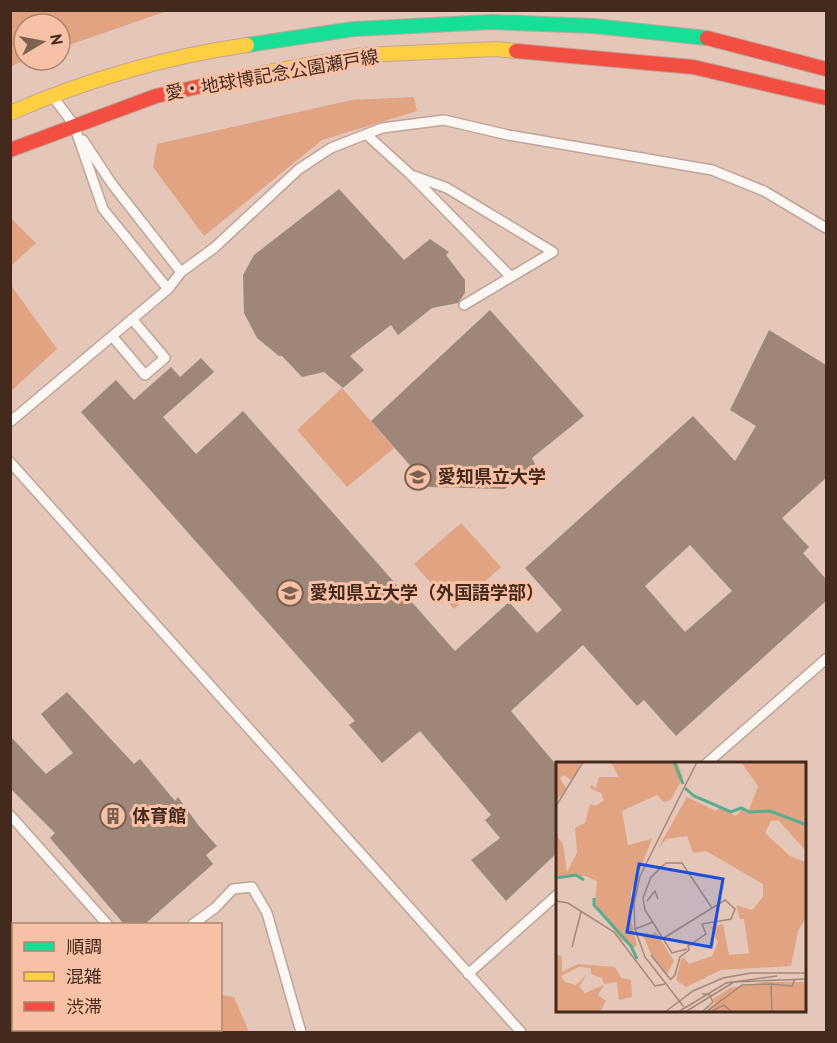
<svg xmlns="http://www.w3.org/2000/svg" width="837" height="1043" font-family="'PT Sans','Noto Sans JP',sans-serif">
	<rect width="100%" height="100%" fill="#e4c7b8"/>
	<path fill="#e1a381" d="M11,10H167V11L60,48V24H24V60H26L11,66Z
		M414,97L417,111L322,140L204,236L153,167L157,144L352,100Z
		M11,218L36,243L11,266Z
		M10,284L57,349L11,391H10Z
		M342,388L394,448L347,487L297,430Z
		M461,523L501,567L454,609L414,564Z
		M221,995L234,997L249,1032H152L155,1030H220Z"/>
	<path fill="#9e8679" fill-rule="evenodd" d="M339,189L404,260L430,239L449,252L446,255L465,280V293L458,303L432,308L398,335L391,325L350,356L364,370L343,388L324,372L302,377L282,356H279L257,338L244,313L243,275L254,255Z
		M490,310L584,416L532,458L535,464L505,489L429,487L371,421Z
		M769,330L826,365V478L782,518L809,547L803,553L826,579V601L676,736L644,700L637,706L583,645L511,711L558,767V852L506,901L471,860L500,838L485,820L491,815L420,731L382,763L349,725L355,721L81,412L116,380L134,400L171,367L180,377L201,358L214,372L163,417L196,454L243,411L455,651L509,602L537,633L562,610L525,568L693,416L735,461L756,426L730,410ZM690,545L732,591L685,632L645,586Z
		M67,692L134,764L140,759L175,801L178,797L199,826L217,846L206,855L213,864L145,924H124L50,838L55,833L10,788V736L46,774L73,753L41,714Z"/>
	<g fill="none" stroke-linecap="round" stroke-linejoin="round">
		<g stroke="#bfa598" stroke-width="12">
			<path id="lane" d="M54,98L74,125L103,209L168,289
				M366,134L411,175L511,277
				M83,140L112,184L181,272
				M411,175L447,188L553,252L464,305
				M112,336L145,375L165,358L132,319
				M10,422L168,289L181,272L214,248L299,169L331,148L382,128L444,120L508,135L712,170L764,191L826,228
				M10,462L521,1032
				M706,764L826,659
				M10,815L107,924
				M193,924L215,908L233,889L252,887L267,913L301,1032
				M468,974L558,894"/>
		</g>
		<g stroke="#bfa598" stroke-width="16">
			<path id="fast" d="M247,45L354,29L492,22L594,26L707,38"/>
		</g>
		<g stroke="#bfa598" stroke-width="16">
			<path id="slow" d="M247,76L362,55L497,49L516,51
				M10,113C86,80 164,57 247,45"/>
		</g>
		<g stroke="#bfa598" stroke-width="16">
			<path id="jam" d="M707,38L826,69
				M516,51L693,67L826,98
				M10,150L156,96L247,76"/>
		</g>
		<use href="#lane" stroke="#fbf7f4" stroke-width="9"/>
		<use href="#fast" stroke="#16e098" stroke-width="14"/>
		<use href="#slow" stroke="#ffcf43" stroke-width="14"/>
		<use href="#jam" stroke="#f24e42" stroke-width="14"/>
	</g>
	<defs>
		<g id="university-ring" transform="scale(1.35)"><circle r="9.5" fill="#f7c1a5" stroke="#7c6153" stroke-width="1.5"/><path d="M0-5L7-2L0 1L-7-2ZM-4 1L0 2.5L4 1V4Q0 6-4 4Z" fill="#7c6153"/></g>
		<g id="building-ring" transform="scale(1.35)"><circle r="9.5" fill="#f7c1a5" stroke="#7c6153" stroke-width="1.5"/><path d="M-4-6H4V6H1V3H-1V6H-4ZM-2.5-4.3h1.7v1.8h-1.7ZM.8-4.3h1.7v1.8H.8ZM-2.5-1h1.7V.8h-1.7ZM.8-1h1.7V.8H.8Z" fill="#7c6153"/></g>
	</defs>
	<g fill-rule="evenodd">
		<use href="#university-ring" x="418" y="477"/>
		<use href="#university-ring" x="290" y="593"/>
		<use href="#building-ring" x="113" y="816"/>
	</g>
	<g text-anchor="middle" stroke-width="6" stroke-linejoin="round" paint-order="stroke">
		<g font-size="18" fill="#442a1c" stroke="#f7c1a5">
			<text transform="translate(272 75) rotate(-10)" y="6">愛・地球博記念公園瀬戸線</text>
		</g>
		<g font-size="18" font-weight="bold" fill="#442a1c" stroke="#f7c1a5" text-anchor="start">
			<text x="438" y="483">愛知県立大学</text>
			<text x="310" y="599">愛知県立大学（外国語学部）</text>
			<text x="132" y="822">体育館</text>
		</g>
	</g>
	<g transform="translate(556 762)">
		<rect width="250" height="250" fill="#e4c7b8"/>
		<path d="M0,0H25L16,19L8,13L4,16L10,26L0,40ZM55,0H121L127,15L115,38L108,40L101,33L66,49L72,83L96,77L75,130L74,155L81,183L77,186L64,177L39,141L41,119L29,114H0V73L7,82L11,110L21,91L19,66L29,61L34,42L40,44L48,38L45,31L34,26L35,23L40,26L43,15H63ZM185,0H250V89L222,58L215,59L209,71L234,94L250,100V156L242,169L235,204L165,208L130,225L120,218L125,198L128,195L133,202L156,194L162,180L155,165L167,162L173,193L193,191L188,157H184L180,143L196,148L207,135V122L150,89L137,91L131,74L110,77L101,88L131,35L160,49L163,46L180,54L186,47L193,48L202,24ZM91,170L93,173L100,170L118,199L111,212L95,192L87,173ZM0,193L6,194V210L22,202L59,205L65,216L75,218L76,235L63,238L61,220L48,222L46,216L35,212V206L23,205L5,214L9,220L20,223L31,212L23,225L29,231L48,223L42,233L50,239L44,250H0ZM209,220H250V250H148L159,241L157,237L174,226Z" fill="#e1a381"/>
		<path fill="none" stroke="#57ae8f" stroke-width="3" d="M118,0L127,22M129,26L138,34L175,50L185,46L194,50L214,49L251,63M0,116L20,113L28,118M38,136V143L75,184L81,197"/>
		<path fill="none" stroke="#a4887a" stroke-width="1.5" d="M0,44L27,0M0,139L12,141L58,170L99,224L109,222M91,139L99,129L102,137M79,167L97,160M106,177L169,138L179,147L175,157L146,162L150,172L132,184L133,188L124,195L119,213L114,218M16,185L25,150M131,187L116,191L89,148L87,136L95,115L110,101H126L156,146M95,193L114,217M215,222L236,224L239,217M128,245L89,195L79,167L78,142L84,114L141,0M109,250L137,229L167,216L195,211H251M122,250L170,221L221,214M129,250L178,220L251,217M146,250L157,240L153,232H146M150,250L186,223L215,222L216,250M154,250L168,243L176,250"/>
		<path fill="#1d4ed8" fill-opacity="0.15" stroke="#1d4ed8" stroke-width="3" d="M83,102L167,117L155,185L71,170Z"/>
		<rect width="250" height="250" fill="none" stroke="#442a1c" stroke-width="3"/>
	</g>
	<rect width="837" height="1043" fill="none" stroke="#442a1c" stroke-width="24"/>
	<rect x="12" y="923" width="210" height="108" fill="#f7c1a5" stroke="#af856e" stroke-width="1.5"/>
	<rect x="24" y="942" width="30" height="9" fill="#16e098" stroke="#af856e" stroke-width="1.5"/>
	<text x="66" y="953" font-size="18" fill="#442a1c">順調</text>
	<rect x="24" y="972" width="30" height="9" fill="#ffcf43" stroke="#af856e" stroke-width="1.5"/>
	<text x="66" y="983" font-size="18" fill="#442a1c">混雑</text>
	<rect x="24" y="1002" width="30" height="9" fill="#f24e42" stroke="#af856e" stroke-width="1.5"/>
	<text x="66" y="1013" font-size="18" fill="#442a1c">渋滞</text>
	<g transform="translate(42 42) rotate(80)"><circle r="28" fill="#f7c1a5" stroke="#af856e" stroke-width="1.5"/>
	<path d="M0-4.5L10 22L0 15L-10 22Z" fill="#7c6153"/>
	<text y="-9" font-size="16" font-weight="bold" text-anchor="middle" fill="#442a1c">N</text>
	</g>
</svg>
